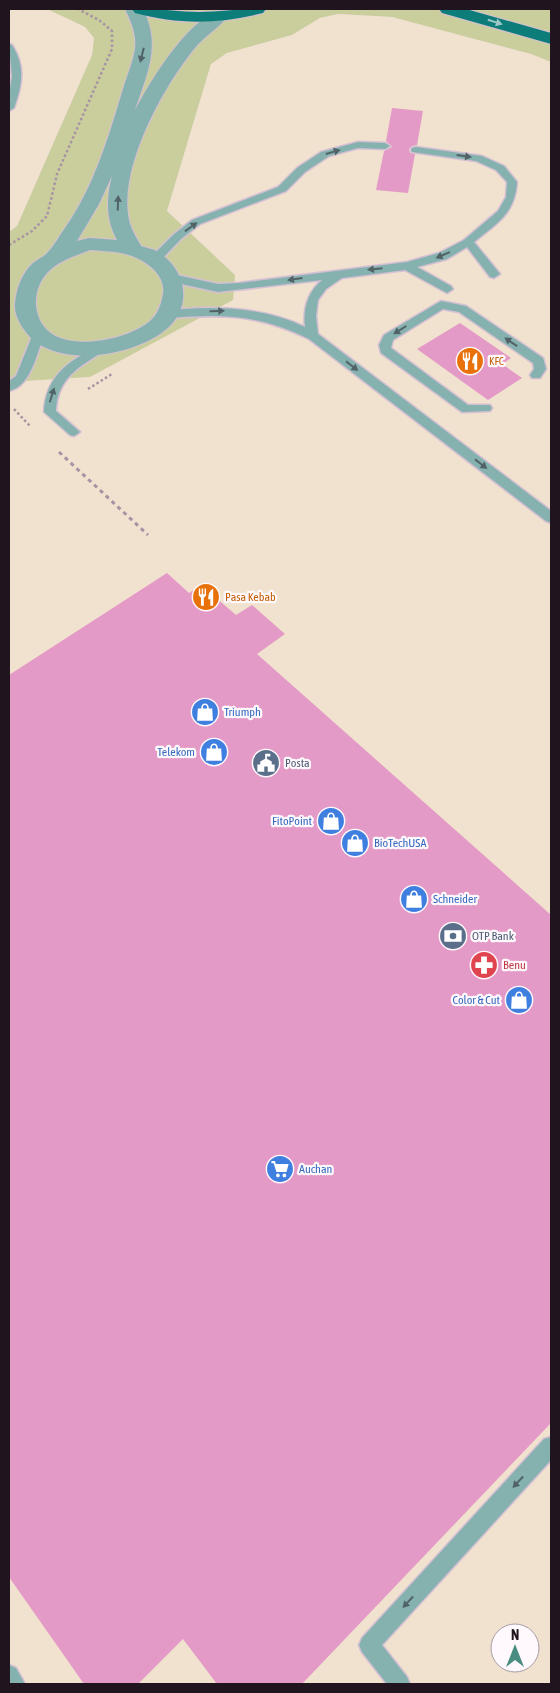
<svg xmlns="http://www.w3.org/2000/svg" width="560" height="1693" font-family="'Asap Condensed',sans-serif">
	<rect width="100%" height="100%" fill="#fde5fa"/>
	<path fill="#f1e1cf" fill-rule="evenodd" d="M9,9H47L85,27L94,38L92,55L17,226L9,232Z
		M338,14L392,17L531,54L551,62V1684H9V382L90,377L235,275L167,211L211,64L227,53L292,35L320,18ZM500,1633H530V1663H500Z"/>
	<path fill="#cacd9c" d="M47,9H551V62L531,54L392,17L338,14L320,18L292,35L227,53L211,64L167,211L235,275L233,300L90,377L9,382V232L17,226L92,55L94,38L85,27Z"/>
	<path fill="#e49ac6" d="M392,108L423,111L417,145L412,146L409,149L410,153L415,154L408,193L376,190L384,151L392,147L386,141Z
		M460,323L511,358L502,364L522,378L488,400L417,349Z
		M167,573L189,593L201,585L236,615L252,605L285,634L257,654L551,915V1423L302,1684H217L183,1639L138,1684H84L9,1577V675Z"/>
	<g fill="none" stroke-linecap="round" stroke-linejoin="round">
		<g stroke="#d5c0d3" stroke-width="3">
			<path id="lane" d="M9,44L12,45C26,66 22,86 14,108L9,111V94L12,77Z
				M358,142L385,143L390,146L385,149L358,148L329,156L305,172L286,191L200,224L181,239L159,262L155,263L149,259L173,235L192,220L278,187L297,168L321,152Z
				M416,147L482,156L504,166L517,182C515,214 497,223 474,242L500,274L494,278L490,277L467,247L447,259L417,267L451,286L453,289L447,293L405,270L342,278L326,289L318,300L316,316L318,334L551,511V523L546,521L309,339C258,314 223,314 168,318L162,314C167,308 177,310 184,309C226,306 267,309 305,327C303,309 307,293 322,280L218,292L172,282L166,278L172,274L218,284L239,283L407,262L439,253L464,240L498,211L506,197L507,182L496,170L476,161L412,152L411,150L412,148Z
				M441,301L466,306L543,358L546,369L540,378H532L530,375L534,369L533,363L459,312L443,309L393,340L391,348L468,405H490L492,408L490,411L462,412L381,353L379,345L384,335Z
				M38,332L44,336C36,355 31,386 9,391V381L16,376L32,336Z
				M100,344L106,348L104,351C79,367 57,378 56,411L80,432L74,436L70,435L44,412C45,386 58,369 80,356C86,351 93,346 100,344Z
				M551,1437V1460L382,1645L407,1677L410,1684H387L362,1652L359,1645L362,1638L544,1439Z
				M9,1665L16,1668L25,1684H9Z"/>
		</g>
		<g stroke="#d5c0d3" stroke-width="2">
			<path id="street" d="M125,9H143C162,47 146,75 134,113C145,89 195,6 224,13L227,17C218,29 203,37 194,49C163,87 121,164 128,214C129,226 135,235 141,246C146,248 154,249 158,252C188,271 193,309 164,331C132,356 61,368 30,337C22,328 14,316 15,304C16,289 22,273 33,263C38,259 44,257 48,252C54,246 60,235 65,228C94,187 109,136 123,89C127,76 133,62 135,49C137,35 131,21 125,9ZM112,176C106,200 106,219 117,240L89,238L77,241L99,204ZM90,250C100,251 111,251 121,253C139,256 167,272 163,294C161,305 158,314 150,321C129,339 77,350 52,334C32,320 31,291 47,273C58,261 75,256 90,250Z"/>
		</g>
		<g stroke="#d5c0d3" stroke-width="2">
			<path id="primary" d="M132,9C155,8 177,12 199,12C221,12 243,8 266,9L263,13C219,24 179,25 135,13Z
				M439,9H466L551,33V44L442,13Z"/>
		</g>
		<path stroke="#a693a4" stroke-width="2.5" stroke-dasharray="2.5 2.5" stroke-linecap="butt" d="M9,245L32,231L47,216L57,174L112,49V31L99,20L78,9
			M88,389L112,374
			M14,409L30,426"/>
		<path stroke="#a693a4" stroke-width="3" stroke-dasharray="4 4" stroke-linecap="butt" d="M59,452L148,535"/>
		<use href="#lane" fill="#85b1af" fill-rule="evenodd"/>
		<use href="#street" fill="#85b1af" fill-rule="evenodd"/>
		<use href="#primary" fill="#0d7d7a" fill-rule="evenodd"/>
	</g>
	<defs><path id="oneway-solid" d="M-6-.8H1V-3.2L6.5 0L1 3.2V.8H-6Z" transform="scale(1.25)"/></defs>
	<use fill="#9ec7c9" href="#oneway-solid" transform="translate(495 22) rotate(17)"/>
	<g fill="#526367">
		<use href="#oneway-solid" transform="translate(142 55) rotate(104)"/>
		<use href="#oneway-solid" transform="translate(333 152) rotate(-16)"/>
		<use href="#oneway-solid" transform="translate(464 156) rotate(8)"/>
		<use href="#oneway-solid" transform="translate(118 203) rotate(-88)"/>
		<use href="#oneway-solid" transform="translate(191 227) rotate(-36)"/>
		<use href="#oneway-solid" transform="translate(443 255) rotate(157)"/>
		<use href="#oneway-solid" transform="translate(375 269) rotate(174)"/>
		<use href="#oneway-solid" transform="translate(295 279) rotate(172)"/>
		<use href="#oneway-solid" transform="translate(217 311) rotate(-2)"/>
		<use href="#oneway-solid" transform="translate(400 330) rotate(148)"/>
		<use href="#oneway-solid" transform="translate(511 342) rotate(-146)"/>
		<use href="#oneway-solid" transform="translate(352 366) rotate(38)"/>
		<use href="#oneway-solid" transform="translate(52 395) rotate(-73)"/>
		<use href="#oneway-solid" transform="translate(481 464) rotate(38)"/>
		<use href="#oneway-solid" transform="translate(518 1482) rotate(133)"/>
		<use href="#oneway-solid" transform="translate(408 1602) rotate(133)"/>
	</g>
	<defs>
		<g id="restaurant-disc" transform="scale(1.4375)"><circle r="9.5" fill="#e8710a" stroke="#fff9fe"/><path d="M-5-6h1v4h1v-4h1v4h1v-4h1v5L-1.5 .5V6h-2V.5L-5-1ZM5-6V6H3V1.5H1.5Q1.5-4 5-6Z" fill="#fff"/></g>
		<g id="shop-disc" transform="scale(1.4375)"><circle r="9.5" fill="#3f7fe0" stroke="#fff9fe"/><path d="M-5-2.5h2.3a2.7 3.5 0 0 1 5.4 0H5L5.5 6h-11ZM-1.5-2.5h3a1.5 2.3 0 0 0-3 0Z" fill="#fff"/></g>
		<g id="civic-disc" transform="scale(1.4375)"><circle r="9.5" fill="#5c6f8a" stroke="#fff9fe"/><path d="M-.6-6.5H3V-4.5H.6V-3L4-1V1h2V6H-6V1h2V-1L-.6-3ZM-1.2 2.5V6h2.4V2.5Z" fill="#fff"/></g>
		<g id="bank-disc" transform="scale(1.4375)"><circle r="9.5" fill="#5c6f8a" stroke="#fff9fe"/><path d="M-6-4H6V4H-6ZM0-2.3a2.3 2.3 0 1 0 0 4.6a2.3 2.3 0 1 0 0-4.6Z" fill="#fff"/></g>
		<g id="pharmacy-disc" transform="scale(1.4375)"><circle r="9.5" fill="#e0444e" stroke="#fff9fe"/><path d="M-2-6h4v4h4v4h-4v4h-4v-4h-4v-4h4Z" fill="#fff"/></g>
		<g id="supermarket-disc" transform="scale(1.4375)"><circle r="9.5" fill="#3f7fe0" stroke="#fff9fe"/><path d="M-6-5.5h2.5l.6 2H6L4.5 2H-2.5L-4.4-4H-6ZM-1.5 3.2a1.3 1.3 0 1 0 .1 0ZM3 3.2a1.3 1.3 0 1 0 .1 0Z" fill="#fff"/></g>
	</defs>
	<g fill-rule="evenodd">
		<use href="#restaurant-disc" x="470" y="361"/>
		<use href="#restaurant-disc" x="206" y="597"/>
		<use href="#shop-disc" x="205" y="712"/>
		<use href="#shop-disc" x="214" y="752"/>
		<use href="#civic-disc" x="266" y="763"/>
		<use href="#shop-disc" x="331" y="821"/>
		<use href="#shop-disc" x="355" y="843"/>
		<use href="#shop-disc" x="414" y="899"/>
		<use href="#bank-disc" x="453" y="936"/>
		<use href="#pharmacy-disc" x="484" y="965"/>
		<use href="#shop-disc" x="519" y="1000"/>
		<use href="#supermarket-disc" x="280" y="1169"/>
	</g>
	<g text-anchor="middle" stroke-width="4.5" stroke-linejoin="round" paint-order="stroke">
		<g font-size="11" fill="#c56008" stroke="#fff9fe" text-anchor="start">
			<text x="489" y="365">KFC</text>
		</g>
		<g font-size="12" fill="#c56008" stroke="#fff9fe" text-anchor="start">
			<text x="225" y="601">Pasa Kebab</text>
		</g>
		<g font-size="12" fill="#366cbe" stroke="#fff9fe" text-anchor="start">
			<text x="224" y="716">Triumph</text>
			<text x="195" y="756" text-anchor="end">Telekom</text>
			<text x="312" y="825" text-anchor="end">FitoPoint</text>
			<text x="374" y="847">BioTechUSA</text>
			<text x="433" y="903">Schneider</text>
			<text x="500" y="1004" text-anchor="end">Color &amp; Cut</text>
			<text x="299" y="1173">Auchan</text>
		</g>
		<g font-size="12" fill="#4e5e75" stroke="#fff9fe" text-anchor="start">
			<text x="285" y="767">Posta</text>
			<text x="472" y="940">OTP Bank</text>
		</g>
		<g font-size="12" fill="#be3a42" stroke="#fff9fe" text-anchor="start">
			<text x="503" y="969">Benu</text>
		</g>
	</g>
	<rect width="560" height="1693" fill="none" stroke="#20151f" stroke-width="20"/>
	<g transform="translate(515 1648)"><circle r="24" fill="#fff9fe" stroke="#a69ea5"/>
	<path d="M0-4L9 19L0 12L-9 19Z" fill="#498c80"/>
	<text y="-8" font-size="14" font-weight="bold" text-anchor="middle" fill="#20151f">N</text>
	</g>
</svg>
